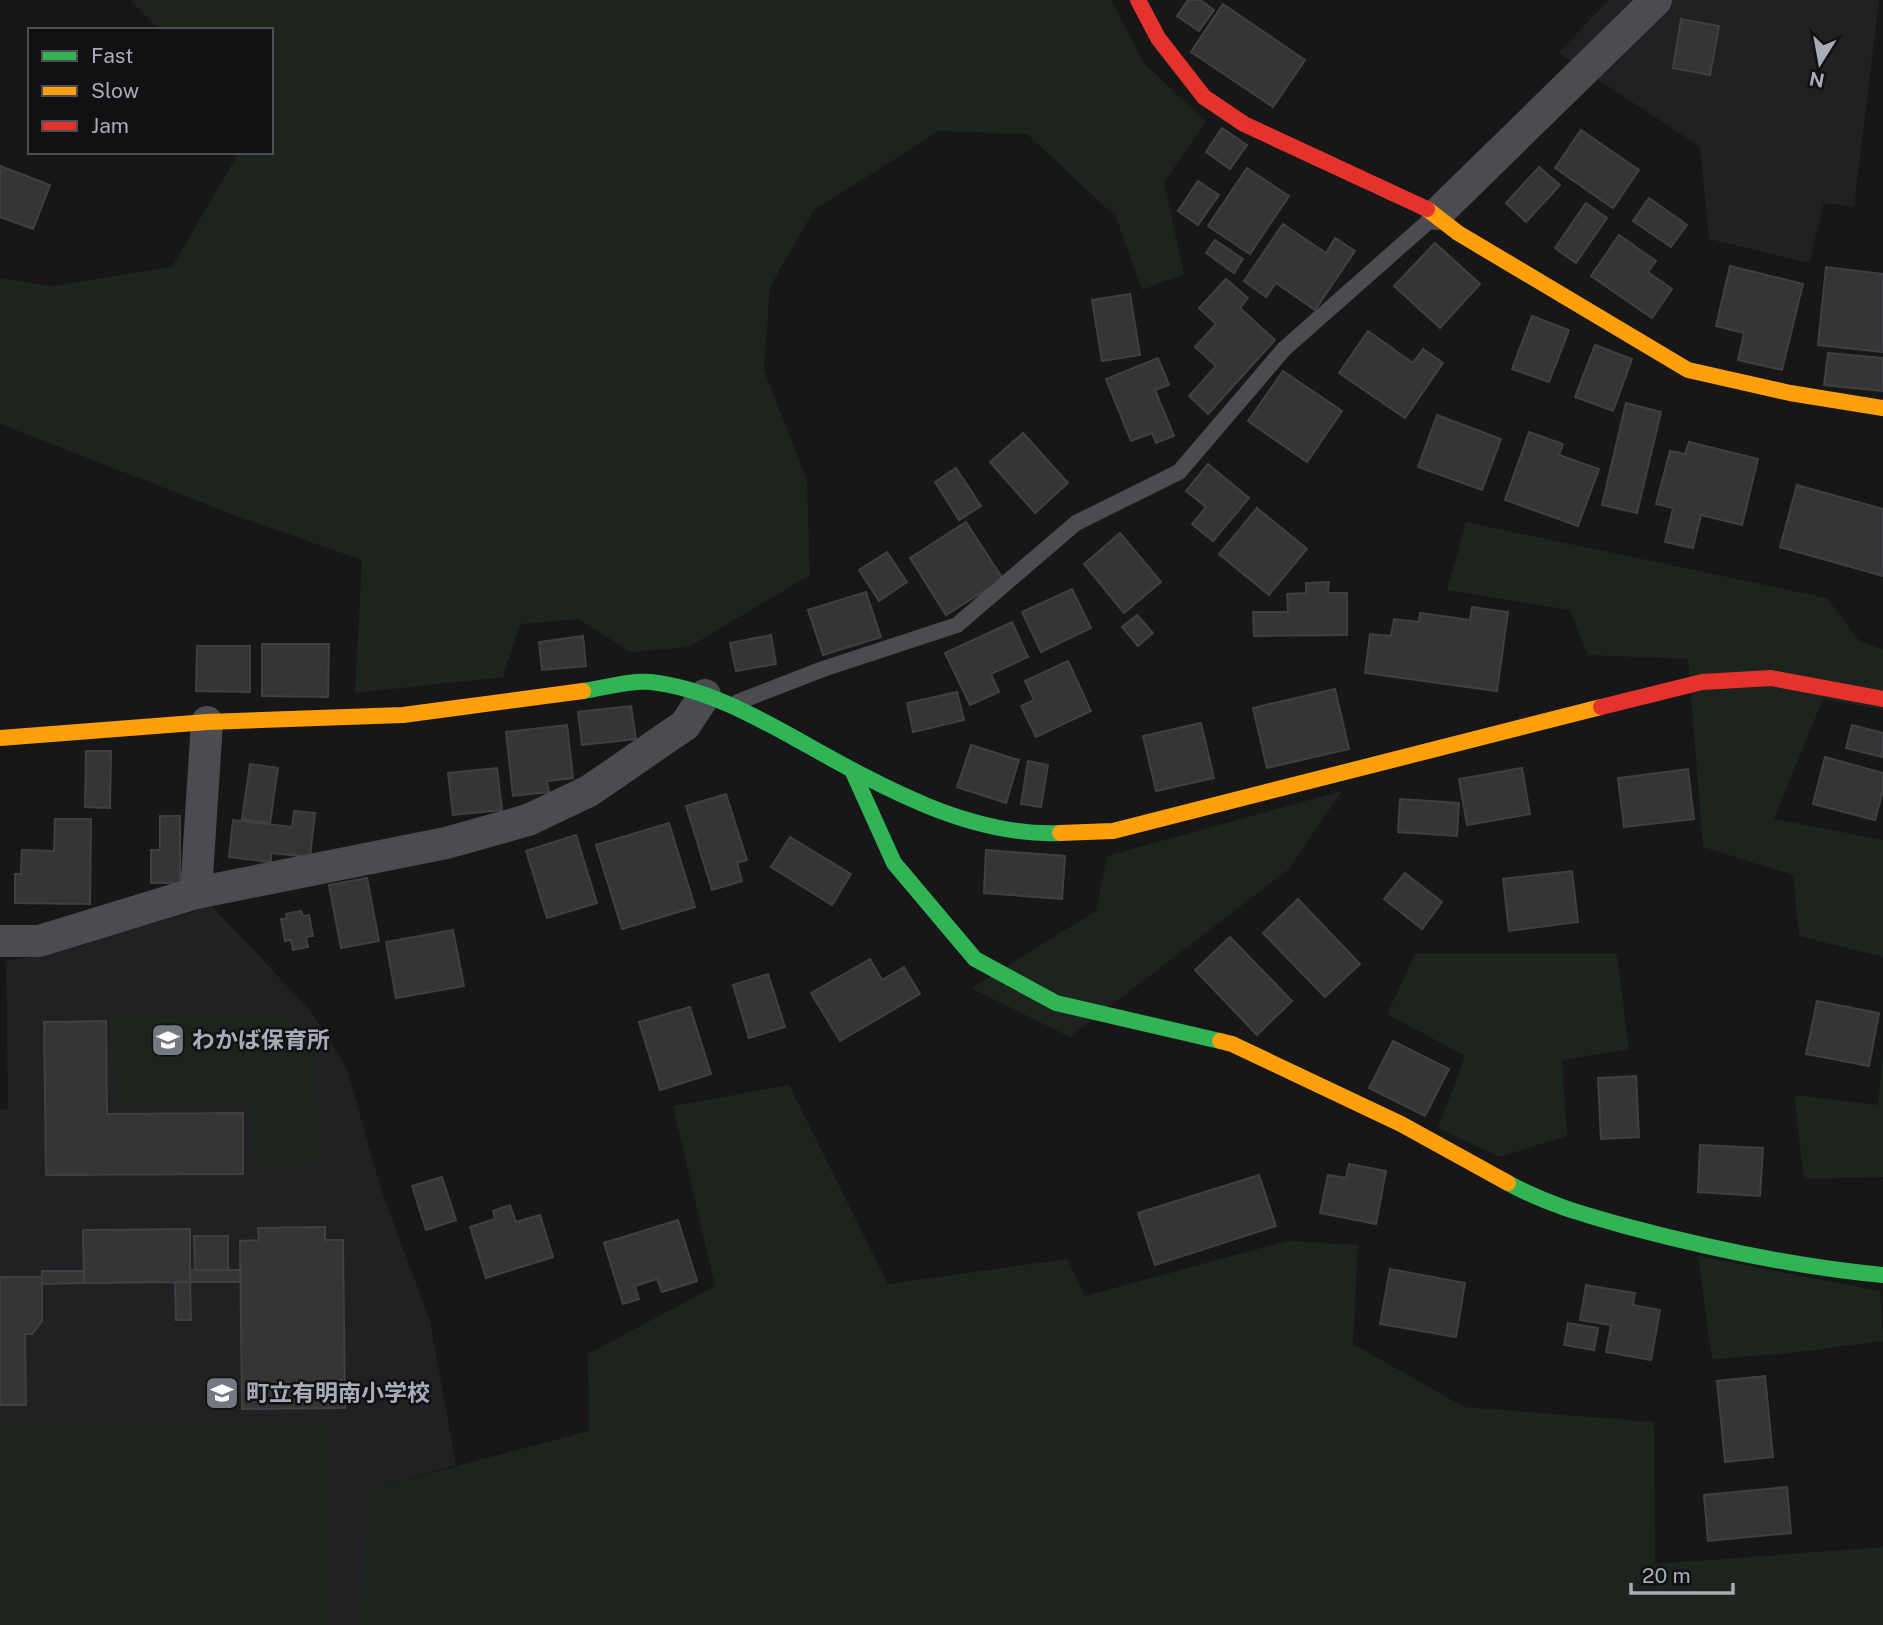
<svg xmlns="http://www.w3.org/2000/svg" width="1883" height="1625" font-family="'Public Sans','Noto Sans JP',sans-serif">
	<rect width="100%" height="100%" fill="#171717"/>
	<path fill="#212123" d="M1609,0H1879L1854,207L1824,203L1809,263L1709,239L1700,147L1558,53Z
		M208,902L310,1010L347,1069L381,1189L430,1321L456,1465L368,1490L361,1625H0V1110L8,1109L6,961L41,955L193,912Z"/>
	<path fill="#1d241e" d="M130,0H1111L1144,63L1206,122L1164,182L1184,274L1142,290L1116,217L1027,134L939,131L814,210L770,287L764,370L807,480L810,575L689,647L630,652L579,619L520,624L503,677L355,693L362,560L239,517L0,424V278L51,286L172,267L239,152H271V30H160Z
		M1466,522L1827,598L1860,642L1883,649V710L1823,699L1774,819L1883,840V957L1799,936L1793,875L1703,847L1688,659L1588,655L1570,610L1447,590Z
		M1342,791L1289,869L1070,1037L971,988L1096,911L1107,856Z
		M1415,954H1617L1629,1049L1562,1060L1567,1136L1499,1157L1438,1128L1465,1056L1387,1014Z
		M113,1014L286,1015L316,1059L320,1165L254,1168L250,1106L115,1107Z
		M1883,1054V1177L1804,1179L1794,1095L1878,1105Z
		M789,1085L888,1284L1067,1259L1085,1296L1287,1241L1358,1245L1353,1344L1464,1407L1654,1422L1655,1564L1883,1547V1625H361L367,1490L589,1431L588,1354L715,1286L673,1106Z
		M1698,1256L1880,1291L1883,1341L1783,1354L1712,1359Z
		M331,1424L330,1625H0V1426Z"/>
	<path fill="#353536" stroke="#3f4043" stroke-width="2" d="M1188,0H1200L1214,10L1199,31L1177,16Z
		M1223,4L1305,60L1273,107L1191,52Z
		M1681,19L1719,26L1710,75L1673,68Z
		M1222,128L1247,145L1230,169L1206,152Z
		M1581,130L1639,170L1613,208L1555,168Z
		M0,166L50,185L33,229L0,217Z
		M1539,167L1560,185L1526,222L1506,203Z
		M1247,168L1289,196L1250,254L1208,226Z
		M1198,181L1219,195L1198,225L1178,211Z
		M1649,198L1687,225L1671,247L1633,221Z
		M1586,203L1607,218L1576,263L1555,248Z
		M1283,224L1326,253L1335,238L1355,251L1315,310L1276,283L1266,297L1244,281Z
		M1619,235L1656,261L1648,272L1672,289L1652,318L1591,276Z
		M1215,240L1243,259L1234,273L1206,253Z
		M1435,243L1480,284L1440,328L1394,286Z
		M1730,266L1803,284L1782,370L1738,360L1744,333L1716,326Z
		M1826,267L1883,274V352L1818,345Z
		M1226,279L1248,298L1240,308L1275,340L1208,414L1189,396L1216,366L1195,347L1216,324L1199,308Z
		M1130,294L1140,355L1102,361L1092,300Z
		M1532,316L1569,330L1549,382L1512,369Z
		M1368,331L1413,363L1423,349L1443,363L1405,418L1339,373Z
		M1595,345L1632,359L1613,411L1575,397Z
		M1828,353L1883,358V391L1824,385Z
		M1158,358L1169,385L1155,390L1174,436L1156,443L1152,433L1131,441L1106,379Z
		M1283,371L1342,411L1307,462L1248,421Z
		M1626,403L1661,412L1637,513L1602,505Z
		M1437,415L1501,439L1482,490L1418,467Z
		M1529,432L1563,444L1559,455L1599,469L1578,526L1505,500Z
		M1023,433L1068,483L1035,513L990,462Z
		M1689,442L1758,459L1742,525L1701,515L1693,548L1665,542L1673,508L1656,504L1670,451L1685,454Z
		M1208,464L1249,498L1213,541L1192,524L1206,507L1186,491Z
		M956,468L981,506L959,520L935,482Z
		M1797,485L1883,509V576L1780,547Z
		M1257,508L1307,549L1269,595L1219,554Z
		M966,522L1003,579L946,615L910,558Z
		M1120,533L1161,582L1124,613L1084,564Z
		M887,552L907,582L879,601L859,570Z
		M1329,582L1328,593H1347V635L1254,636L1253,612H1288L1287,594L1306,593V583Z
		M1072,589L1091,628L1041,652L1022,612Z
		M866,592L881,637L823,655L808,610Z
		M1472,607L1508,612L1497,691L1365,673L1370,634L1391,636L1394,619L1419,622L1420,613L1470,620Z
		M1137,615L1153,633L1138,646L1122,627Z
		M1012,622L1028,657L991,674L999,692L970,705L945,653Z
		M771,635L776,664L736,671L730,643Z
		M583,636L586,666L542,670L539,642Z
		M262,644H329L328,697L262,696Z
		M197,646H250V692L196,691Z
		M1068,661L1091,711L1036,737L1021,706L1034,700L1025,681Z
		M1335,689L1349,749L1267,768L1253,708Z
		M957,692L964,720L913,732L907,703Z
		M631,706L636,739L582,745L578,712Z
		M1201,723L1214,778L1156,791L1143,736Z
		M567,725L573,778L547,781L549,792L513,796L506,732Z
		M1852,725L1883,733L1882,757L1846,748Z
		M971,745L1019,760L1006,803L957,787Z
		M86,751H111L110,808L85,807Z
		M1825,757L1883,773V790L1875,820L1813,804Z
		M1028,761L1048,765L1041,807L1021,804Z
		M250,764L278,768L270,823L242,819Z
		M497,768L502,810L453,815L448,773Z
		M1522,768L1530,814L1467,825L1459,779Z
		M1688,769L1694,819L1624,827L1618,778Z
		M726,794L747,860L737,863L742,881L712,890L686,806Z
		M1400,799L1459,803L1457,836L1398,832Z
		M294,811L315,813L310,857L271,853V862L229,857L233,820L292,827Z
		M160,816H180V883H151V850H160Z
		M55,819H91L90,904L15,903V874H21L22,850L54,851Z
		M669,823L695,907L622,929L596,845Z
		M576,835L597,903L547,918L526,851Z
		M790,837L851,874L832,905L771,867Z
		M986,850L1065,856L1062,899L984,893Z
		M1572,871L1578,922L1509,931L1503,879Z
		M1405,873L1442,902L1422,929L1384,899Z
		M367,878L379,941L341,948L329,885Z
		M1298,899L1360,964L1325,997L1263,933Z
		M301,911L303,916L309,915L313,936L306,937L308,947L293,950L291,940L285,941L281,919L287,918L286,914Z
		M453,930L464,986L396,998L386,942Z
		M1230,937L1292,1001L1257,1035L1195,970Z
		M870,959L882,980L904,967L920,994L840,1041L811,993Z
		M768,974L785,1027L749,1038L733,985Z
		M1817,1001L1879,1013L1869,1066L1806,1054Z
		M690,1007L711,1074L660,1090L639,1022Z
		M106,1021L107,1114L243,1113V1174L46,1175L44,1022Z
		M1393,1041L1449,1069L1425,1116L1369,1088Z
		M1636,1076L1639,1137L1601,1139L1598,1078Z
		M1700,1145L1763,1148L1760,1196L1698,1192Z
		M1349,1164L1386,1171L1376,1224L1320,1213L1328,1175L1346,1178Z
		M1259,1175L1276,1226L1155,1265L1138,1213Z
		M442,1177L456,1220L426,1230L412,1186Z
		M510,1205L516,1222L540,1215L553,1257L486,1278L470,1227L495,1219L493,1211Z
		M678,1220L697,1281L662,1292L657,1279L635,1286L639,1299L623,1304L604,1243Z
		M325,1227V1240H343L345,1408L242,1409L240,1241L259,1240L258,1228Z
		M190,1229V1282L84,1283L83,1230Z
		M194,1236H228V1270H195Z
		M1390,1269L1465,1283L1456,1337L1380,1324Z
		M190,1270H241V1282H190Z
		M42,1271H84V1283L42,1284Z
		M0,1277H42V1321L32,1334H25L26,1405H0Z
		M175,1282H190L191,1320H176Z
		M1586,1285L1635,1293L1633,1305L1660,1310L1651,1360L1606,1352L1611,1325L1580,1320Z
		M1568,1323L1598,1328L1594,1350L1564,1345Z
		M1765,1376L1773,1457L1725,1462L1717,1381Z
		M1787,1487L1791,1533L1708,1541L1704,1495Z"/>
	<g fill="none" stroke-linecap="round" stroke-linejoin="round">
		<path stroke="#4b4c50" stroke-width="16" d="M738,702L823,669L957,625L1076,523L1179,472L1284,349L1437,214"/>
		<path stroke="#4b4c50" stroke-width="32" d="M1437,214L1656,0
			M196,893L207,722
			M0,941H39L196,893L446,843L528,820L589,791L685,725L705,695"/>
		<path stroke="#30b455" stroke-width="16" d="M583,691C604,688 630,680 651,682C704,688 753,715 798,740C877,784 968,837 1060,833
			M852,770L894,863L975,959L1056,1003L1220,1041
			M1508,1183C1548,1205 1586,1215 1629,1227C1712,1249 1797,1267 1883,1275"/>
		<path stroke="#ff9f0a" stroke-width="16" d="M1427,209L1458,233L1688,370L1790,393L1883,408
			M0,738L207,722L403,715L583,691
			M1060,833L1113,831L1601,707
			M1220,1041L1232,1044L1401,1124L1508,1183"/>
		<path stroke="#e5322d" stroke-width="16" d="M1138,0L1158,38L1204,97L1244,124L1427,209
			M1601,707L1702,682L1771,678L1883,699"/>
	</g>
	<defs>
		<g id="school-square" transform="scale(1.75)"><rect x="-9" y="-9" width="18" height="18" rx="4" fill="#757880" stroke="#111113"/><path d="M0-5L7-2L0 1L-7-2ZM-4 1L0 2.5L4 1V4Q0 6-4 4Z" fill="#fff"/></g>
	</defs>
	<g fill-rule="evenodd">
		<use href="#school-square" x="168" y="1040"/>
		<use href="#school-square" x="222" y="1393"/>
	</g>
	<g text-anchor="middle" stroke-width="5" stroke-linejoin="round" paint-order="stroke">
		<g font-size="23" font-weight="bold" fill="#a8acb8" stroke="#111113" text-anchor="start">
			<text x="192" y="1048">わかば保育所</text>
			<text x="246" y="1401">町立有明南小学校</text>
		</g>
	</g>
	<rect x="28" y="28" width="245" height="126" fill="#111113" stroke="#4d4f55" stroke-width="2"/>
	<rect x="42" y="51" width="35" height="10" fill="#30b455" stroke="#4d4f55" stroke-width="2"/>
	<text x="91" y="63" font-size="21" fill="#a8acb8">Fast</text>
	<rect x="42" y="86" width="35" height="10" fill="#ff9f0a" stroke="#4d4f55" stroke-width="2"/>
	<text x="91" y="98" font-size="21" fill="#a8acb8">Slow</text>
	<rect x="42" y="121" width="35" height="10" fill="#e5322d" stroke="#4d4f55" stroke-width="2"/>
	<text x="91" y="133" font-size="21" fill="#a8acb8">Jam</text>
	<g transform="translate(1820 63) rotate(191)" stroke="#111113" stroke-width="5" paint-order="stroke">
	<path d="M0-5L12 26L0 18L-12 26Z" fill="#a8acb8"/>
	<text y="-10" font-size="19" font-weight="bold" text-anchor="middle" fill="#a8acb8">N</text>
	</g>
	<path d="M1631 1583v10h102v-10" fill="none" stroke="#a8acb8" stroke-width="3.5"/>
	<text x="1642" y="1583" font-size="21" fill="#a8acb8" stroke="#111113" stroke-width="5" paint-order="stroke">20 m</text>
</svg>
